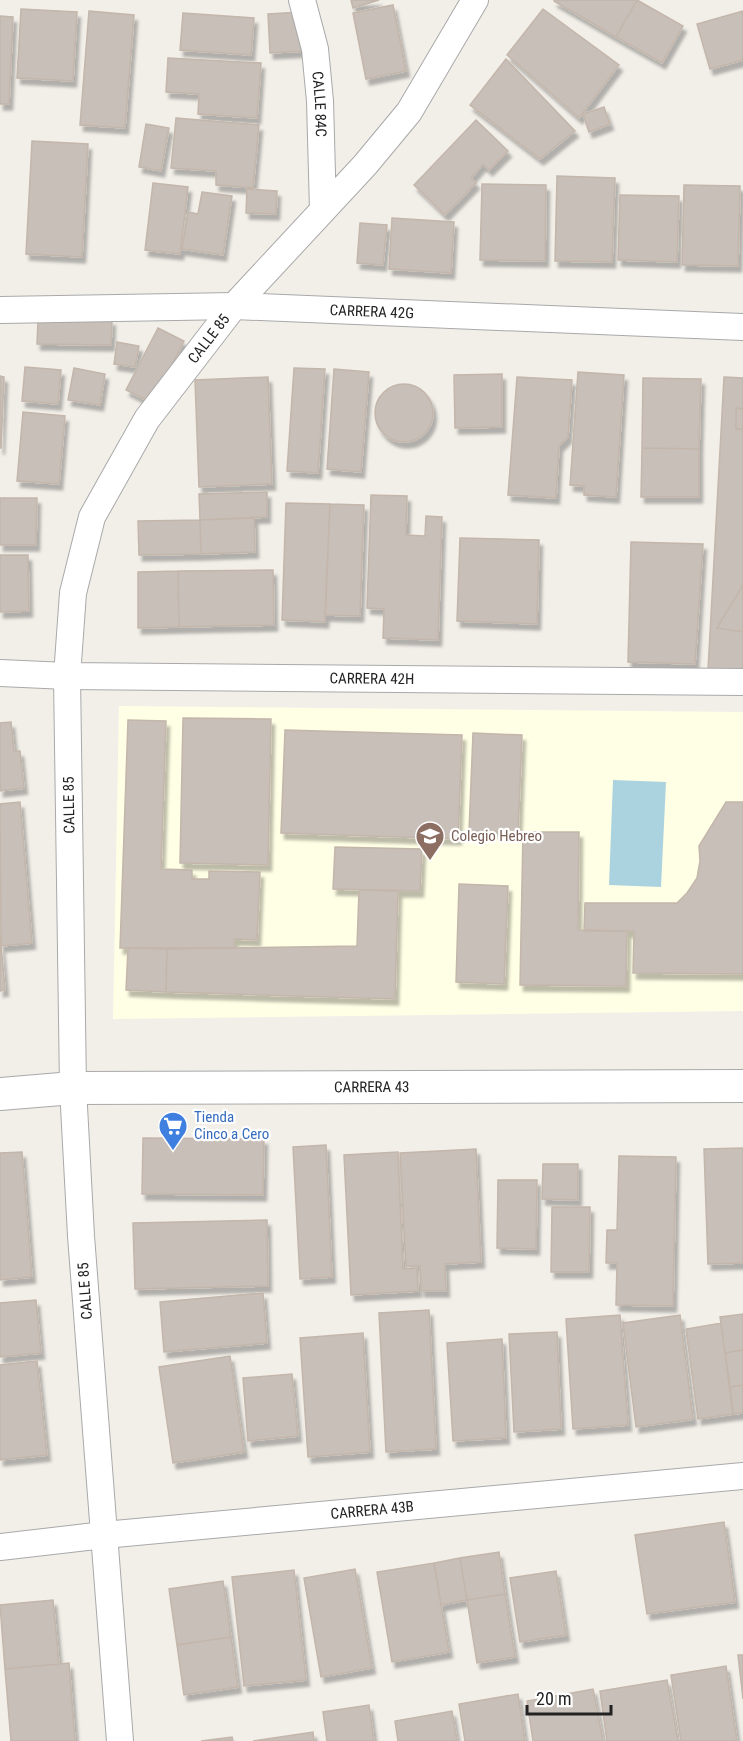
<svg xmlns="http://www.w3.org/2000/svg" width="743" height="1741" font-family="'Roboto Condensed',sans-serif">
	<defs>
		<filter id="shadow"><feDropShadow dx="3.5" dy="6" stdDeviation="1.5" flood-color="#0004"/></filter>
	</defs>
	<rect width="100%" height="100%" fill="#f2efe9"/>
	<path fill="#ffffe5" d="M119,706L743,712V1011L113,1019Z"/>
	<path fill="#aad3df" d="M613,780L666,782L661,887L609,885Z"/>
	<path fill="#c7bfb8" stroke="#c4b6ab" stroke-width="1.5" filter="url(#shadow)" d="M351,0H379L353,8Z
		M554,0H637L616,37L554,1Z
		M637,0L683,26L662,63L616,37Z
		M393,5L406,71L366,79L353,13Z
		M21,9L77,12L73,81L17,78Z
		M543,9L619,65L579,118L507,55Z
		M89,11L134,15L125,128L80,125Z
		M743,11V60L710,69L697,24Z
		M301,12L304,51L270,53L268,14Z
		M183,13L254,18L251,55L180,50Z
		M0,16L13,17L9,104H0Z
		M168,58L261,63L257,118L198,114L199,94L166,92Z
		M506,59L575,131L540,159L470,105Z
		M604,107L610,124L589,132L583,114Z
		M176,118L259,125L253,188L216,185V171L171,168Z
		M476,120L508,151L489,170L483,164L471,178L476,183L445,215L414,185Z
		M146,124L169,128L161,171L139,167Z
		M32,141L88,144L82,257L26,254Z
		M557,176L615,178L612,262L555,261Z
		M153,183L188,187L180,254L145,250Z
		M482,184L546,185L545,261L480,260Z
		M684,185L740,186L738,266L682,265Z
		M247,189L277,191L276,214L246,213Z
		M202,192L232,196L223,255L182,249L188,212L198,214Z
		M620,195L679,196L677,262L618,260Z
		M392,218L454,222L451,273L389,269Z
		M360,223L387,225L383,265L357,263Z
		M38,319L112,320L111,345L37,344Z
		M158,328L184,341L152,403L126,390Z
		M117,342L139,346L135,367L114,364Z
		M25,367L61,370L58,404L22,401Z
		M74,368L105,374L100,405L68,400Z
		M294,368L325,369L318,473L287,471Z
		M334,369L369,372L361,472L327,469Z
		M578,372L624,375L616,497L584,495V486L570,485Z
		M502,374V427L455,428L454,375Z
		M0,376L4,377L1,448H0Z
		M268,377L272,484L199,487L195,380Z
		M517,377L572,380L568,437L559,446L556,498L508,495Z
		M724,377L743,378V670H708Z
		M643,378L701,379L699,449L642,448Z
		M375 413a29 29 0 1 1 58 0a29 29 0 1 1-58 0Z
		M736,408L743,409V429H736Z
		M23,412L65,416L59,484L17,481Z
		M642,448L699,449V497H641Z
		M267,492V517L200,520L199,494Z
		M371,495L407,496L406,535L425,536L426,516L442,517L438,640L383,638L384,609L367,608Z
		M0,498H37L36,545H0Z
		M286,503L330,504L325,622L282,620Z
		M330,504L364,505L360,616L325,615Z
		M254,518L255,552L201,554L200,520Z
		M200,520L201,554L139,555L138,521Z
		M460,538L539,540L537,624L457,621Z
		M631,542L703,544L695,664L628,662Z
		M0,555H28L29,611L0,612Z
		M273,570L274,625L179,627L178,571Z
		M178,571L179,627L138,628V572Z
		M743,585V632L717,628Z
		M183,718L271,719L268,865L180,863Z
		M128,720L166,721L161,869L192,870V879H209V871L260,872L257,940L234,939V948H120Z
		M11,722L14,751H20L24,788L0,791V723Z
		M285,730L462,735L458,839L281,833Z
		M473,733L522,735L518,833L469,831Z
		M20,802L32,943L1,946L0,804Z
		M726,802H743V974L633,973L634,931H584L585,903H677L687,893L697,878L700,861L699,846Z
		M523,832H579L578,930L627,931L626,986L520,985Z
		M335,847L422,849L420,891L333,889Z
		M459,884L508,886L504,984L456,982Z
		M359,890L398,891L395,999L166,992L167,949L357,946Z
		M0,935L5,990L0,991Z
		M128,948L167,949L166,992L126,990Z
		M143,1138L264,1139L263,1195L142,1194Z
		M326,1145L332,1277L300,1279L293,1147Z
		M743,1148V1263L708,1264L704,1149Z
		M476,1149L481,1262L445,1264L446,1291H421L420,1266H406L400,1153Z
		M22,1152L32,1277L0,1280V1153Z
		M398,1152L403,1269L417,1268L418,1291L351,1295L344,1155Z
		M619,1156L676,1157L673,1306L616,1305L617,1263H606L607,1230H617Z
		M543,1164H578V1200L542,1199Z
		M498,1180H537L536,1249L497,1248Z
		M552,1207H590L589,1272H551Z
		M267,1220L268,1286L135,1289L133,1223Z
		M263,1293L267,1343L164,1352L160,1302Z
		M36,1300L41,1353L0,1357V1303Z
		M429,1310L436,1449L386,1452L379,1313Z
		M743,1314V1350L725,1353L720,1317Z
		M620,1315L628,1425L573,1429L566,1319Z
		M680,1315L693,1419L636,1427L623,1323Z
		M721,1323L733,1414L698,1419L686,1329Z
		M557,1332L561,1429L514,1432L509,1334Z
		M363,1333L370,1452L308,1457L300,1338Z
		M502,1339L506,1438L453,1441L447,1343Z
		M743,1350V1385L730,1387L725,1353Z
		M230,1356L244,1452L173,1463L159,1367Z
		M37,1361L47,1455L0,1460V1365Z
		M292,1374L298,1436L248,1441L243,1378Z
		M743,1385V1413L733,1414L730,1387Z
		M724,1522L735,1602L647,1614L635,1535Z
		M499,1552L505,1594L467,1600L460,1558Z
		M460,1558L467,1600L441,1605L434,1563Z
		M434,1563L449,1652L392,1662L377,1572Z
		M355,1569L372,1668L321,1677L304,1578Z
		M294,1570L306,1680L244,1686L232,1577Z
		M556,1571L566,1635L520,1642L510,1578Z
		M223,1581L231,1637L177,1645L169,1589Z
		M505,1594L515,1657L477,1663L467,1600Z
		M53,1600L59,1664L5,1669L0,1605Z
		M231,1637L238,1687L184,1695L177,1645Z
		M738,1655H743V1699Z
		M69,1663L75,1741H11L5,1669Z
		M726,1666L737,1741H681L671,1675Z
		M667,1680L678,1741H607L600,1691Z
		M593,1689L603,1741H533L527,1701Z
		M518,1694L525,1741H465L459,1704Z
		M369,1705L374,1741H327L323,1712Z
		M452,1711L457,1741H398L395,1721Z
		M313,1732L314,1741H253Z
		M232,1737L233,1741H201Z"/>
	<g fill="none" stroke-linecap="round" stroke-linejoin="round">
		<g stroke="#a9a9a9" stroke-width="28">
			<g id="minor">
				<path id="s1" d="M302,0L315,49L320,101L323,210"/>
				<path id="s2" d="M0,310L234,306L743,327"/>
				<path id="s3" d="M0,673L67,676L743,682"/>
				<path id="s4" d="M0,1547L104,1535L743,1476"/>
				<path id="s5" d="M120,1741L81,1236L73,1088L67,676L73,593L92,517L147,419L234,306L365,165L409,112L475,0"/>
			</g>
		</g>
		<g stroke="#a9a9a9" stroke-width="34">
			<g id="tertiary">
				<path id="s6" d="M0,1094L73,1088L743,1086"/>
			</g>
		</g>
		<use href="#minor" stroke="#fff" stroke-width="26"/>
		<use href="#tertiary" stroke="#fff" stroke-width="32"/>
	</g>
	<defs>
		<g id="school-pin" transform="scale(1.5)"><path d="M0 17L-7.5 6A9.5 9.5 0 1 1 7.5 6Z" fill="#8d6e63" stroke="#fff"/><path d="M0-5L7-2L0 1L-7-2ZM-4 1L0 2.5L4 1V4Q0 6-4 4Z" fill="#fff"/></g>
		<g id="supermarket-pin" transform="scale(1.5)"><path d="M0 17L-7.5 6A9.5 9.5 0 1 1 7.5 6Z" fill="#3f7fe0" stroke="#fff"/><path d="M-6-5.5h2.5l.6 2H6L4.5 2H-2.5L-4.4-4H-6ZM-1.5 3.2a1.3 1.3 0 1 0 .1 0ZM3 3.2a1.3 1.3 0 1 0 .1 0Z" fill="#fff"/></g>
	</defs>
	<g fill-rule="evenodd">
		<use href="#school-pin" x="430" y="836"/>
		<use href="#supermarket-pin" x="173" y="1126"/>
	</g>
	<g text-anchor="middle" stroke-width="4.5" stroke-linejoin="round" paint-order="stroke">
		<g font-size="15" fill="#222" stroke="#fff">
			<text dy="5" stroke="none"><textPath href="#s1" startOffset="106">CALLE 84C</textPath></text>
			<text dy="5" stroke="none"><textPath href="#s2" startOffset="372">CARRERA 42G</textPath></text>
			<text dy="5" stroke="none"><textPath href="#s5" startOffset="1442">CALLE 85</textPath></text>
			<text dy="5" stroke="none"><textPath href="#s3" startOffset="372">CARRERA 42H</textPath></text>
			<text transform="translate(69 805) rotate(-91)" y="5">CALLE 85</text>
			<text dy="5" stroke="none"><textPath href="#s6" startOffset="372">CARRERA 43</textPath></text>
			<text transform="translate(85 1291) rotate(-94)" y="5">CALLE 85</text>
			<text dy="5" stroke="none"><textPath href="#s4" startOffset="374">CARRERA 43B</textPath></text>
		</g>
		<g font-size="15" fill="#785e54" stroke="#fff" text-anchor="start">
			<text x="451" y="841">Colegio Hebreo</text>
		</g>
		<g font-size="15" fill="#366cbe" stroke="#fff" text-anchor="start">
			<text x="194" y="1122">Tienda<tspan x="194" dy="17">Cinco a Cero</tspan></text>
		</g>
	</g>
	<path d="M527 1705v9h84v-9" fill="none" stroke="#222222" stroke-width="3"/>
	<text x="536" y="1705" font-size="18" fill="#222222" stroke="#ffffff" stroke-width="4.5" paint-order="stroke">20 m</text>
</svg>
